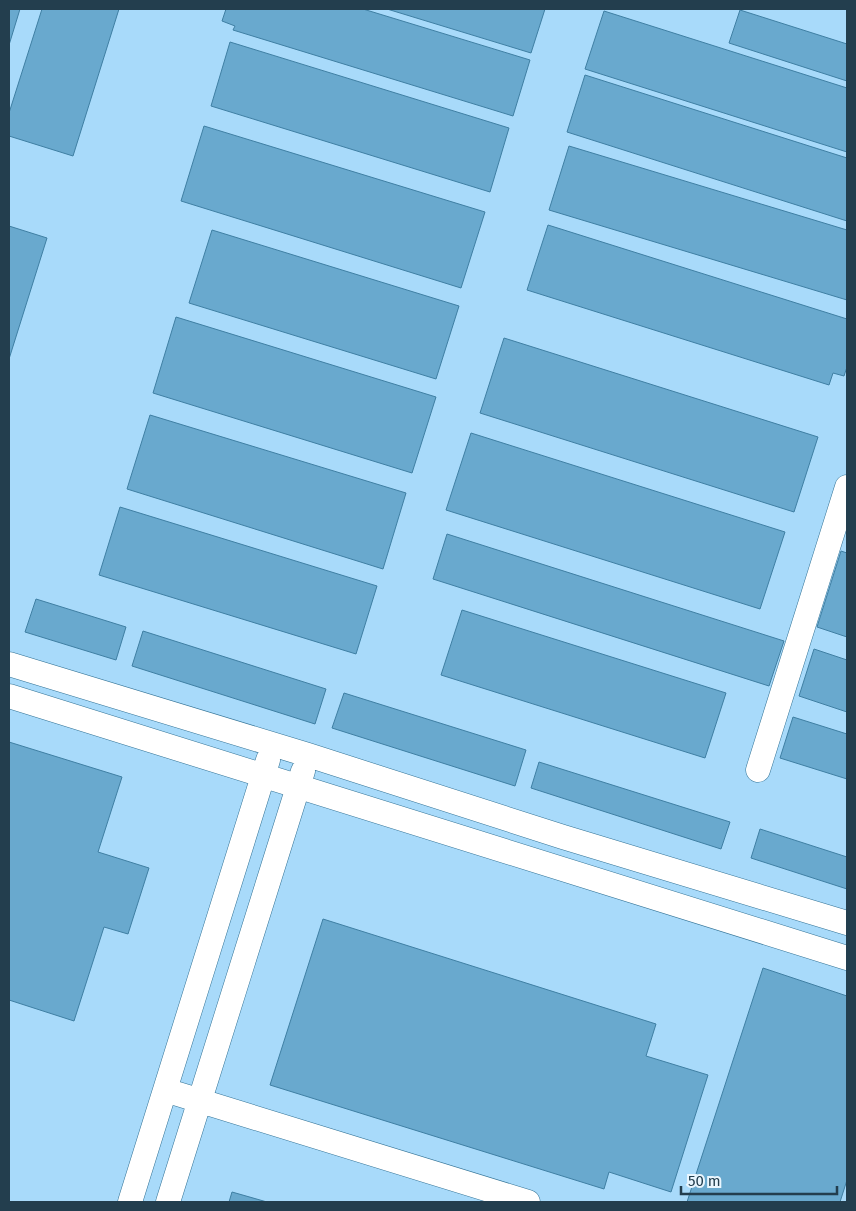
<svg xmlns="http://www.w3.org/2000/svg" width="856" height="1211" font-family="'Fira Sans',sans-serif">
	<rect width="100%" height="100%" fill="#a8dafa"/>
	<path fill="#69a9ce" stroke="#3f7fa3" d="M9,9H20L9,45Z
		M42,9H119L73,156L9,136V113Z
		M226,9H363L530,60L513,116L233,30L235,26L222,21Z
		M387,9H545L531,53Z
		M740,10L847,44V81L729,43Z
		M604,11L847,88V152L585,69Z
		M230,42L509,128L490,192L211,106Z
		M585,75L847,158V221L567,132Z
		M204,126L485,212L461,288L181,201Z
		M569,146L847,230V300L549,210Z
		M548,225L847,319V367L844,376L833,373L829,385L527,290Z
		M9,226L47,238L9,359Z
		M212,230L459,306L436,379L189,303Z
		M176,317L436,397L412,473L153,393Z
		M504,338L818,437L794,512L480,413Z
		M150,415L406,493L383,569L127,489Z
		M471,433L785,532L760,609L446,510Z
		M120,507L377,586L356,654L99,575Z
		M447,534L784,641L769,686L433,579Z
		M841,551L847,553V637L817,627Z
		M36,599L126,627L116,660L25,632Z
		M462,610L726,693L705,758L441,675Z
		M143,631L326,689L315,724L132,666Z
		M814,649L847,660V712L799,696Z
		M344,693L526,750L515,786L332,728Z
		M793,717L847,734V779L780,758Z
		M9,742L122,777L98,852L149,868L128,934L104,927L74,1021L9,1000Z
		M539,762L730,822L721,849L531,788Z
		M760,829L847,857V889L751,858Z
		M323,919L656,1024L646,1056L708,1075L671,1192L609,1172L604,1189L270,1085Z
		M763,968L847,996V1180L840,1202H687Z
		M232,1192L267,1202H229Z"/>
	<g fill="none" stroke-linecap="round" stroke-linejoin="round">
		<g stroke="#337396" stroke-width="25">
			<path id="minor" d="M9,664L308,755L563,837L847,923
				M9,696L847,958
				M758,770L847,487
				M165,1090L528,1202
				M130,1202L268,760
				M168,1202L303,771"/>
		</g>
		<use href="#minor" stroke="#fff" stroke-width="24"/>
	</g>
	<rect width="856" height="1211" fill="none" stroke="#233e4e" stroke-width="20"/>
	<path d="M681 1186v8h156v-8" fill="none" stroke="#233e4e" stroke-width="2.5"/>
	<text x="688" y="1186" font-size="15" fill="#233e4e" stroke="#e9f6fe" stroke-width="4" paint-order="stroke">50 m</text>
</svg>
